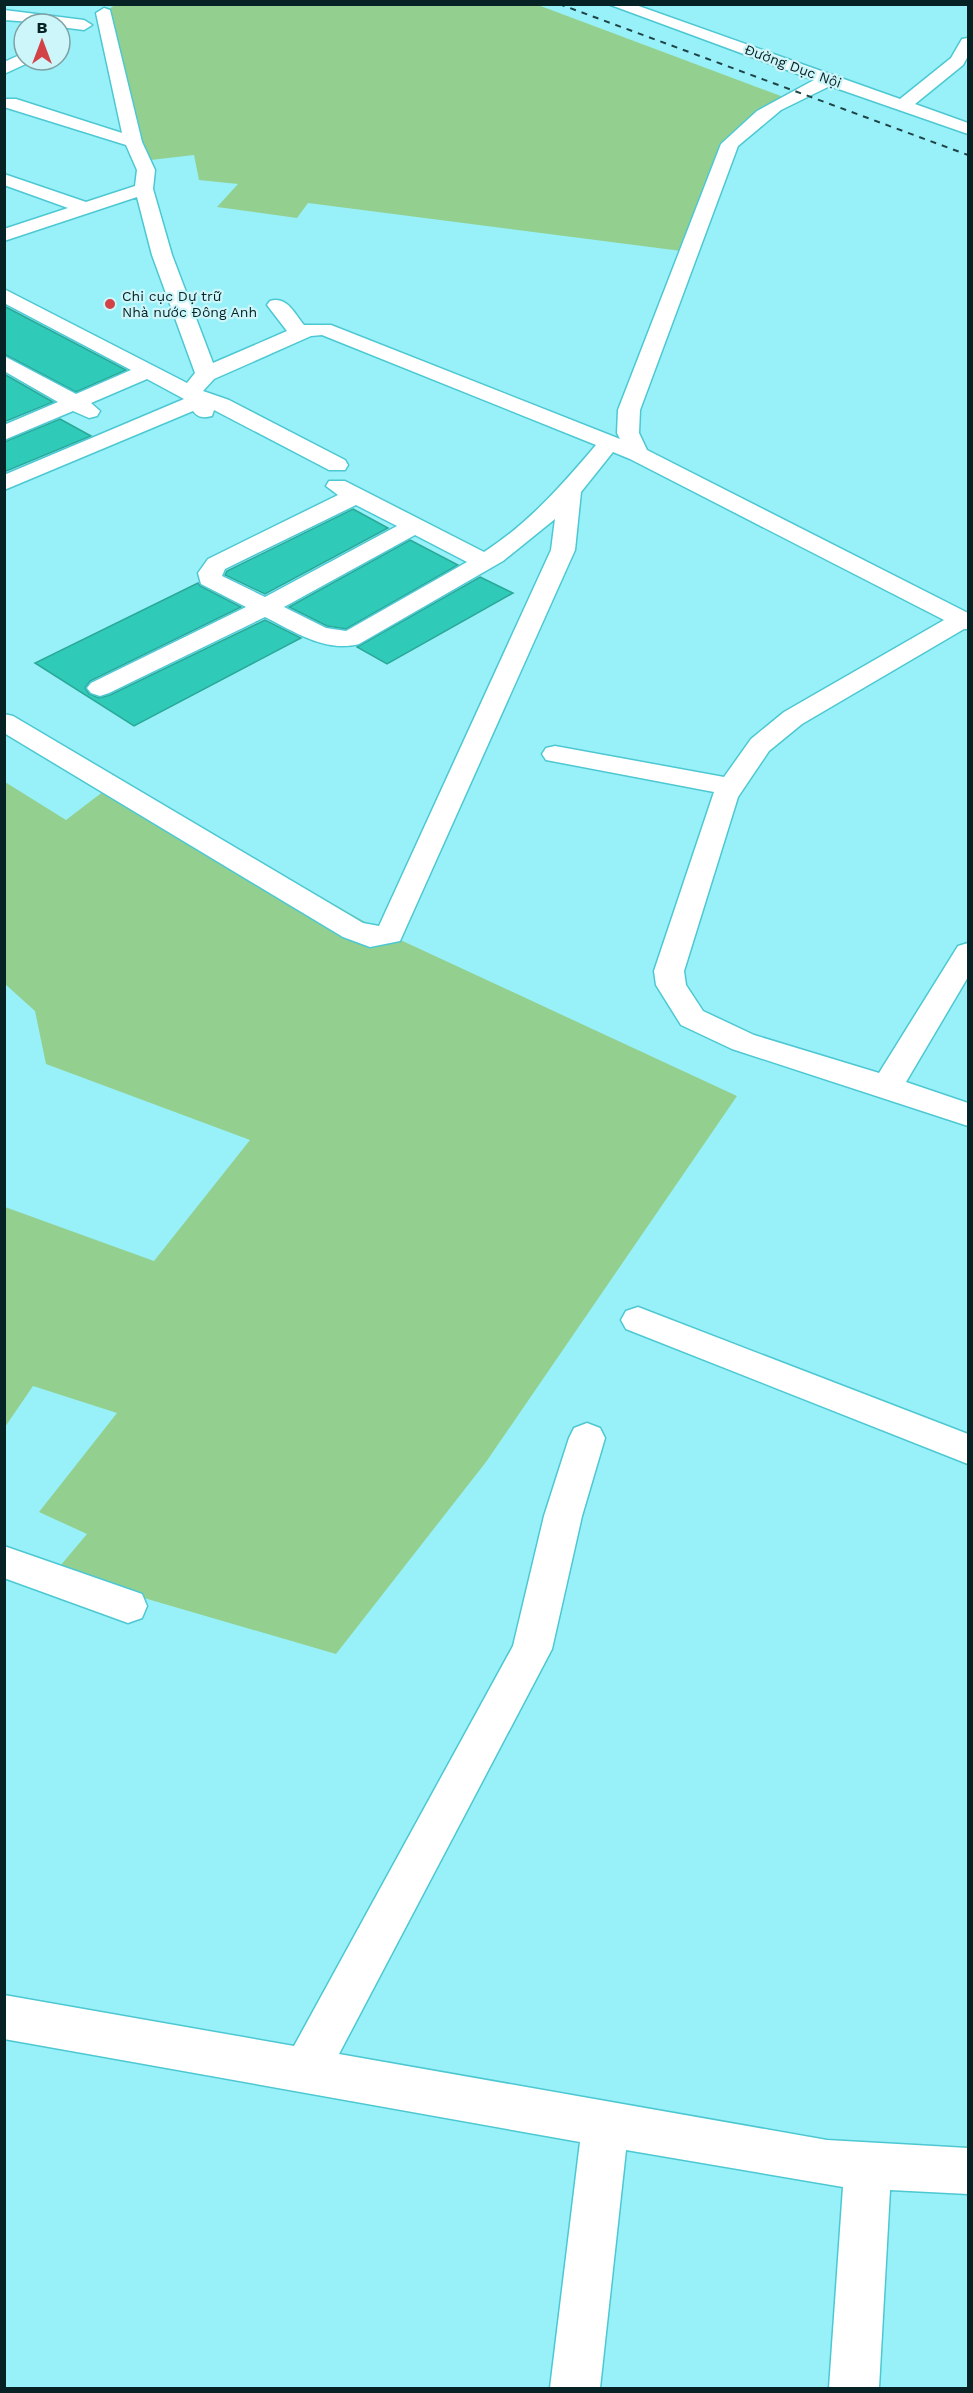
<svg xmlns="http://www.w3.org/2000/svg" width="973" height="2393" font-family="'Work Sans',sans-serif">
	<rect width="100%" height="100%" fill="#98f1f9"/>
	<path fill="#93d08f" d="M116,4L538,5L789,99L742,130L689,252L308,203L297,218L217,207L238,184L199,180L194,155L142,161L104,13Z
		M117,781L381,931L737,1096L486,1462L336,1654L55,1572L87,1534L39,1512L117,1413L33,1386L5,1427V1207L154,1261L250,1140L46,1064L35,1011L5,984V782L66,820Z"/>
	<path fill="#2fcab8" stroke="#2aa999" stroke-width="1.5" d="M4,306L126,370L76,392L4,354Z
		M4,374L53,402L4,422Z
		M60,419L91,436L4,472V442Z
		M353,509L388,528L265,594L225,575L227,571Z
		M410,540L458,565L346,629L327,626L289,607Z
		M480,577L513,593L387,664L357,647Z
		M198,583L200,586L241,607L90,681L85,688L89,694L99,698L110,695L265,620L301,638L134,726L35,663Z"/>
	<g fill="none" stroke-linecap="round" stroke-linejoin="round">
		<g stroke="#4dc8d2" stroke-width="3">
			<path id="minor" d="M608,4H633L900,99L951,58L962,39L968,38V56L963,65L915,104L968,123V134L830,86L781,110L738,146L640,410L639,433L647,450L968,613V629H964L802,724L769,751L738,797L684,971L686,985L703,1011L754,1035L879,1073L958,946L968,943V977L906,1082L968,1103V1126L732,1049L681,1025L656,985L654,971L714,792L546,760L542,754L546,748L555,746L724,777L751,739L784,712L944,620L630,459L613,452L581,492L575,550L400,941L370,947L343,937L4,733V714L13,716L363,923L379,926L551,550L555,519L503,561L359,644C326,653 293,631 265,617L109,693L100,696L91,693L87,688L91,683L246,607L201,584L198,573L208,559L338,495L326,486L329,481H345L484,552C529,523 562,485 596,445L322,335L311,336L214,379L203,391L229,400L345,460L348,465L345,470H329L214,410L212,416C204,418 198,418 193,411L4,490V475L184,399L147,379L91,403L100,411L97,416L89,418L73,411L4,440V425L58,402L4,371V356L76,394L131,370L4,303V289L187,383L195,373L152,255L137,197L4,241V229L68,208L4,185V174L86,202L135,186L137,170L126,145L4,107V99H16L122,133L96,13L104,8L110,10L142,142L155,170L153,189L172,255L213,363L287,331L267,305L270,301C287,296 294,313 304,325H331L620,439L617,433L618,410L721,144L757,111L814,80ZM356,505L397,526L265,597L222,576L225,569ZM415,535L467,562L346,631L326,628L284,607Z
				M4,10L84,20L92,25L84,30L60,27V24L4,20Z
				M24,53V60L30,62L4,74V62Z
				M638,1307L968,1434V1464L626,1329L621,1320L626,1311Z
				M587,1423L600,1428L605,1438L582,1516L552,1649L339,2054L827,2140L968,2148V2194L890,2190L879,2388H829L843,2187L626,2150L600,2388H550L580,2142L4,2039V1995L294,2046L513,1646L544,1516L569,1438L574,1428Z
				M4,1546L142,1594L147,1606L142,1618L128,1623L4,1578Z"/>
		</g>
		<use href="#minor" fill="#fff" fill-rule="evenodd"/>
		<path stroke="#1f4447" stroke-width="2" stroke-dasharray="6 6" stroke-linecap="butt" d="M559,4L968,155"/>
	</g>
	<circle fill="#d24246" stroke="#cdf6fa" stroke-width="2" cx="110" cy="304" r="6"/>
	<g text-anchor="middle" stroke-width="4.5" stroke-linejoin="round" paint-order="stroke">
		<g font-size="14" fill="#072224" stroke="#cdf6fa">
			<text transform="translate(793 66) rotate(20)" y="5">Đường Dục Nội</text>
		</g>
		<g font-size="14" fill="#072224" stroke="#cdf6fa" text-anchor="start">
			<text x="122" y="301">Chi cục Dự trữ<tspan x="122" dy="16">Nhà nước Đông Anh</tspan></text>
		</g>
	</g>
	<rect width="973" height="2393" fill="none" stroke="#072224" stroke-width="12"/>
	<g transform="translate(42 42)"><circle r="28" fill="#cdf6fa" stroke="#7ea1a4" stroke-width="1.5"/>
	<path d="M0-4.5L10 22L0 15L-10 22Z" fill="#d24246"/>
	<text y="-9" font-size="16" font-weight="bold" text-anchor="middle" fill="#072224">B</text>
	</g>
</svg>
